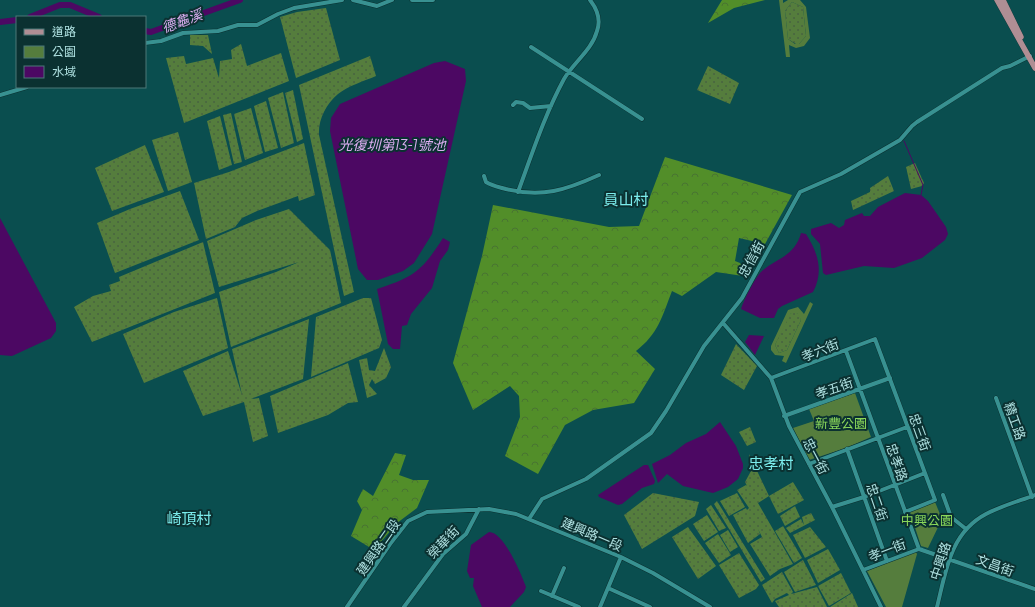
<svg xmlns="http://www.w3.org/2000/svg" width="1035" height="607" font-family="Montserrat,'Noto Sans TC',sans-serif">
	<defs>
		<pattern id="grass-dots" width="8" height="8" patternUnits="userSpaceOnUse"><rect width="8" height="8" fill="#557d3d"/><path d="M2 2h.1M6 6h.1" fill="none" stroke="#476340" stroke-width="1.8" stroke-linecap="round"/></pattern>
		<pattern id="forest-crowns" width="20" height="18" patternUnits="userSpaceOnUse"><rect width="20" height="18" fill="#528e29"/><path d="M2 6a3 3 0 1 1 6 0M12 15a3 3 0 1 1 6 0" fill="none" stroke="#487432"/></pattern>
	</defs>
	<rect width="100%" height="100%" fill="#0a4e4f"/>
	<path fill="url(#grass-dots)" d="M792,2L803,7L806,36L799,44H796L788,39L785,11Z
		M326,8L340,60L296,78L280,17L297,12Z
		M190,35H208L212,54L203,46L190,45Z
		M241,44L247,66L281,53L289,81L184,123L166,58L184,56L186,64L213,58L219,78L220,61L232,59L231,50Z
		M370,56L376,76C364,81 348,86 338,94C326,104 318,120 319,135L354,292L344,296L299,85Z
		M708,66L739,83L730,104L697,90Z
		M293,90L303,139L297,142L285,93Z
		M283,92L294,143L281,148L268,98Z
		M266,101L278,148L265,152L254,106Z
		M251,108L263,153L245,160L234,114Z
		M231,113L242,162L234,164L223,115Z
		M220,116L232,165L219,170L207,121Z
		M178,132L192,182L168,191L152,140Z
		M304,143L315,195L299,201L298,196L257,211L242,218L235,227L206,239L194,183L229,172Z
		M145,145L164,192L112,211L95,168Z
		M915,163L924,183L922,186L911,189L906,167Z
		M888,176L894,191L853,210L851,201L870,192V188Z
		M180,191L199,240L115,273L97,223L130,209Z
		M289,209L330,250L341,303L231,347L219,292L276,272L299,262L219,287L207,241L256,220Z
		M203,242L215,293L92,342L74,307L93,296L111,291L109,285L120,281L119,277Z
		M217,298L228,348L144,383L123,334L174,312Z
		M363,298H371L382,340L379,348L311,377L316,317Z
		M794,312L799,314L801,320L787,350L779,353L775,345L789,314Z
		M309,319L303,379L251,399L259,398L268,436L253,442L244,402L203,416L183,371L228,351L242,395L232,349Z
		M736,344L757,366L744,390L721,375Z
		M384,348L391,367L386,378L375,384L372,379L369,385L377,394L367,398L359,360L367,358L369,370L375,371Z
		M348,363L358,402L348,403L328,415L278,433L270,396Z
		M750,427L756,442L747,446L739,432Z
		M749,454L769,496L793,482L804,500L778,514L769,496L758,503L793,564L780,569L770,576L750,544L762,537L758,529L760,534L748,543L733,515L746,508L747,510L749,508L737,490L746,485L747,486L745,482L751,471Z
		M653,493L699,502L695,516L642,549L624,515Z
		M737,493L745,507L729,516L720,501Z
		M717,501L765,579L761,582L714,504Z
		M711,505L726,528L719,531L706,509Z
		M795,506L800,517L785,526L780,516Z
		M811,513L815,520L790,533L786,528L801,519L804,525L802,517Z
		M707,515L718,532L704,541L693,524Z
		M783,526L802,558L794,563L775,531Z
		M688,527L716,566L698,579L672,537Z
		M810,527L826,547L805,558L793,535Z
		M728,530L738,547L730,552L720,535Z
		M718,534L731,555L719,563L705,543Z
		M828,549L840,570L818,583L807,560Z
		M739,553L759,585L756,589L739,598L719,565Z
		M803,560L816,585L795,592L784,572Z
		M782,572L793,592L791,594L817,587L827,607H779L775,601L789,595L787,593L775,599L772,603L762,585Z
		M841,573L851,593L829,606L818,586Z
		M852,593L858,607H830Z"/>
	<path fill="url(#forest-crowns)" d="M722,0H765L734,8L708,23Z
		M665,157L792,195L765,244L739,238L735,261L740,263L743,268L750,273L743,276L716,272L682,296L672,291C662,317 658,334 636,351L655,369L634,403L593,410L565,425L538,474L505,456L520,417L519,396L510,386L473,410L453,363L482,256L493,205L609,227L639,226Z
		M395,453L406,455L399,475L413,480H429L417,508L397,523L374,550L351,536L362,510L357,501L363,489L373,496Z"/>
	<path fill="#557d3d" fill-rule="evenodd" d="M779,0H783V3L788,0H800L806,7L810,38L804,46L796,48L789,45L790,57H786ZM792,2L803,7L806,36L799,44H795L788,39L785,11Z
		M810,302L813,304L786,363L782,361L784,356L775,355L771,350V346L788,310L798,307L804,314ZM791,313H797L801,320L787,350L779,353L775,345Z
		M855,393L871,437L846,448L809,460L793,428L814,421L809,409Z
		M935,502L942,519L928,548L921,546L910,512Z
		M914,552H916L917,554L902,607H886L867,571Z"/>
	<path fill="#4c0863" d="M445,61L465,69L466,81L432,234L414,263L403,271L378,280H367L358,269L330,131L331,118L340,104L434,63Z
		M905,193L921,195L928,201L946,227L948,234L945,240L922,258L894,268L864,266L826,275L823,273L820,244L811,234V229L831,223L839,228L844,225L845,220L862,213L864,216H870L878,207Z
		M0,218L56,323V331L51,338L12,356L0,355Z
		M801,233L806,234C818,253 824,271 813,292L782,306L778,309L774,318H760L741,309C744,300 755,277 762,271C777,258 795,256 801,233Z
		M443,238L450,242L448,250L440,261L432,288L411,314L407,325L402,326L400,349H393L388,344L377,289C414,277 422,271 443,238Z
		M749,335L764,336L755,355L745,342Z
		M720,422L736,446L743,464V468L738,479L728,487L713,493L683,486L667,474L658,483L652,464L670,455L686,443L706,434Z
		M644,465H648L655,481L654,484L642,488L622,504L618,505L599,497L598,495Z
		M489,532C504,532 521,574 526,587L524,592L510,607H482L473,586L474,578H470L467,571L471,545Z"/>
	<g fill="none" stroke-linecap="round" stroke-linejoin="round">
		<path stroke="#4c0863" stroke-width="1" d="M904,141L923,185L921,195"/>
		<path stroke="#4c0863" stroke-width="6" d="M30,17L60,5H70L99,17
			M0,22L17,20
			M145,31L151,32L240,0"/>
		<g stroke="#0b3131" stroke-width="5">
			<path id="minor" d="M353,0L377,6L392,0
				M412,0H433
				M145,43L161,41L183,33L218,31L238,25H257L278,14L294,8L342,0
				M531,47L642,119
				M0,95L27,87
				M513,105L516,102L523,103L530,108L551,106
				M484,176L486,182C492,186 499,187 506,189C542,198 566,190 599,175
				M518,192C532,154 545,114 564,79C574,62 592,50 597,31C601,20 597,9 590,0
				M723,323L771,378L789,426L832,507L881,607
				M846,351L919,549L1035,589
				M771,378L875,339L935,500L905,512
				M996,398L1032,497
				M784,416L890,378
				M847,449L887,561
				M809,464L907,427
				M943,495L951,517L966,529
				M832,507L864,497L925,473
				M529,519L542,499L586,479L651,433L666,411L704,346L742,298L800,192L841,174L900,140L912,126L917,122L1002,68L1010,66L1030,56
				M863,570L919,549
				M608,588L650,607
				M541,591L579,607
				M552,596L564,568
				M347,607L390,544L408,521L427,512L489,509L516,514L621,557L653,573L710,607
				M404,607L443,554L466,534L479,509
				M600,607L621,557
				M937,607C946,571 950,533 986,514C1001,506 1019,501 1035,495"/>
		</g>
		<g stroke="#0b3131" stroke-width="6">
			<path id="major" d="M997,0L1035,68
				M1003,0L1021,37"/>
		</g>
		<use href="#minor" stroke="#389191" stroke-width="4"/>
		<use href="#major" stroke="#af8e94" stroke-width="5.5"/>
	</g>
	<g text-anchor="middle" stroke-width="4" stroke-linejoin="round" paint-order="stroke">
		<g font-size="13" fill="#b0e2e2" stroke="#0b3131">
			<text transform="translate(751 259) rotate(-61)" y="5">忠信街</text>
			<text transform="translate(820 350) rotate(-21)" y="5">孝六街</text>
			<text transform="translate(834 388) rotate(-19)" y="5">孝五街</text>
			<text transform="translate(1015 421) rotate(70)" y="5">精工路</text>
			<text transform="translate(920 432) rotate(70)" y="5">忠三街</text>
			<text transform="translate(816 456) rotate(62)" y="5">忠一街</text>
			<text transform="translate(897 462) rotate(71)" y="5">忠孝路</text>
			<text transform="translate(877 502) rotate(71)" y="5">忠二街</text>
			<text transform="translate(592 534) rotate(23)" y="5">建興路一段</text>
			<text transform="translate(443 542) rotate(-46)" y="5">榮華街</text>
			<text transform="translate(378 547) rotate(-55)" y="5">建興路二段</text>
			<text transform="translate(887 550) rotate(-21)" y="5">孝一街</text>
			<text transform="translate(940 561) rotate(-72)" y="5">中興路</text>
			<text transform="translate(995 565) rotate(20)" y="5">文昌街</text>
		</g>
		<g font-size="13" fill="#8ad75a" stroke="#0b3131">
			<text x="841" y="428">新豐公園</text>
			<text x="927" y="525">中興公園</text>
		</g>
		<g font-size="14" font-style="italic" fill="#ddaef2" stroke="#0b3131">
			<text transform="translate(182 21) rotate(-20)" y="5">德龜溪</text>
			<text x="392" y="150">光復圳第13-1號池</text>
		</g>
		<g font-size="15" fill="#7becec" stroke="#0b3131">
			<text x="626" y="205">員山村</text>
			<text x="771" y="469">忠孝村</text>
			<text x="189" y="524">崎頂村</text>
		</g>
	</g>
	<rect x="16" y="16" width="130" height="72" fill="#0b3131" stroke="#4d7878"/>
	<rect x="24" y="29" width="20" height="6" fill="#af8e94" stroke="#4d7878"/>
	<text x="52" y="36" font-size="12" fill="#b0e2e2">道路</text>
	<rect x="24" y="46" width="20" height="12" fill="#557d3d" stroke="#4d7878"/>
	<text x="52" y="56" font-size="12" fill="#b0e2e2">公園</text>
	<rect x="24" y="66" width="20" height="12" fill="#4c0863" stroke="#4d7878"/>
	<text x="52" y="76" font-size="12" fill="#b0e2e2">水域</text>
</svg>
